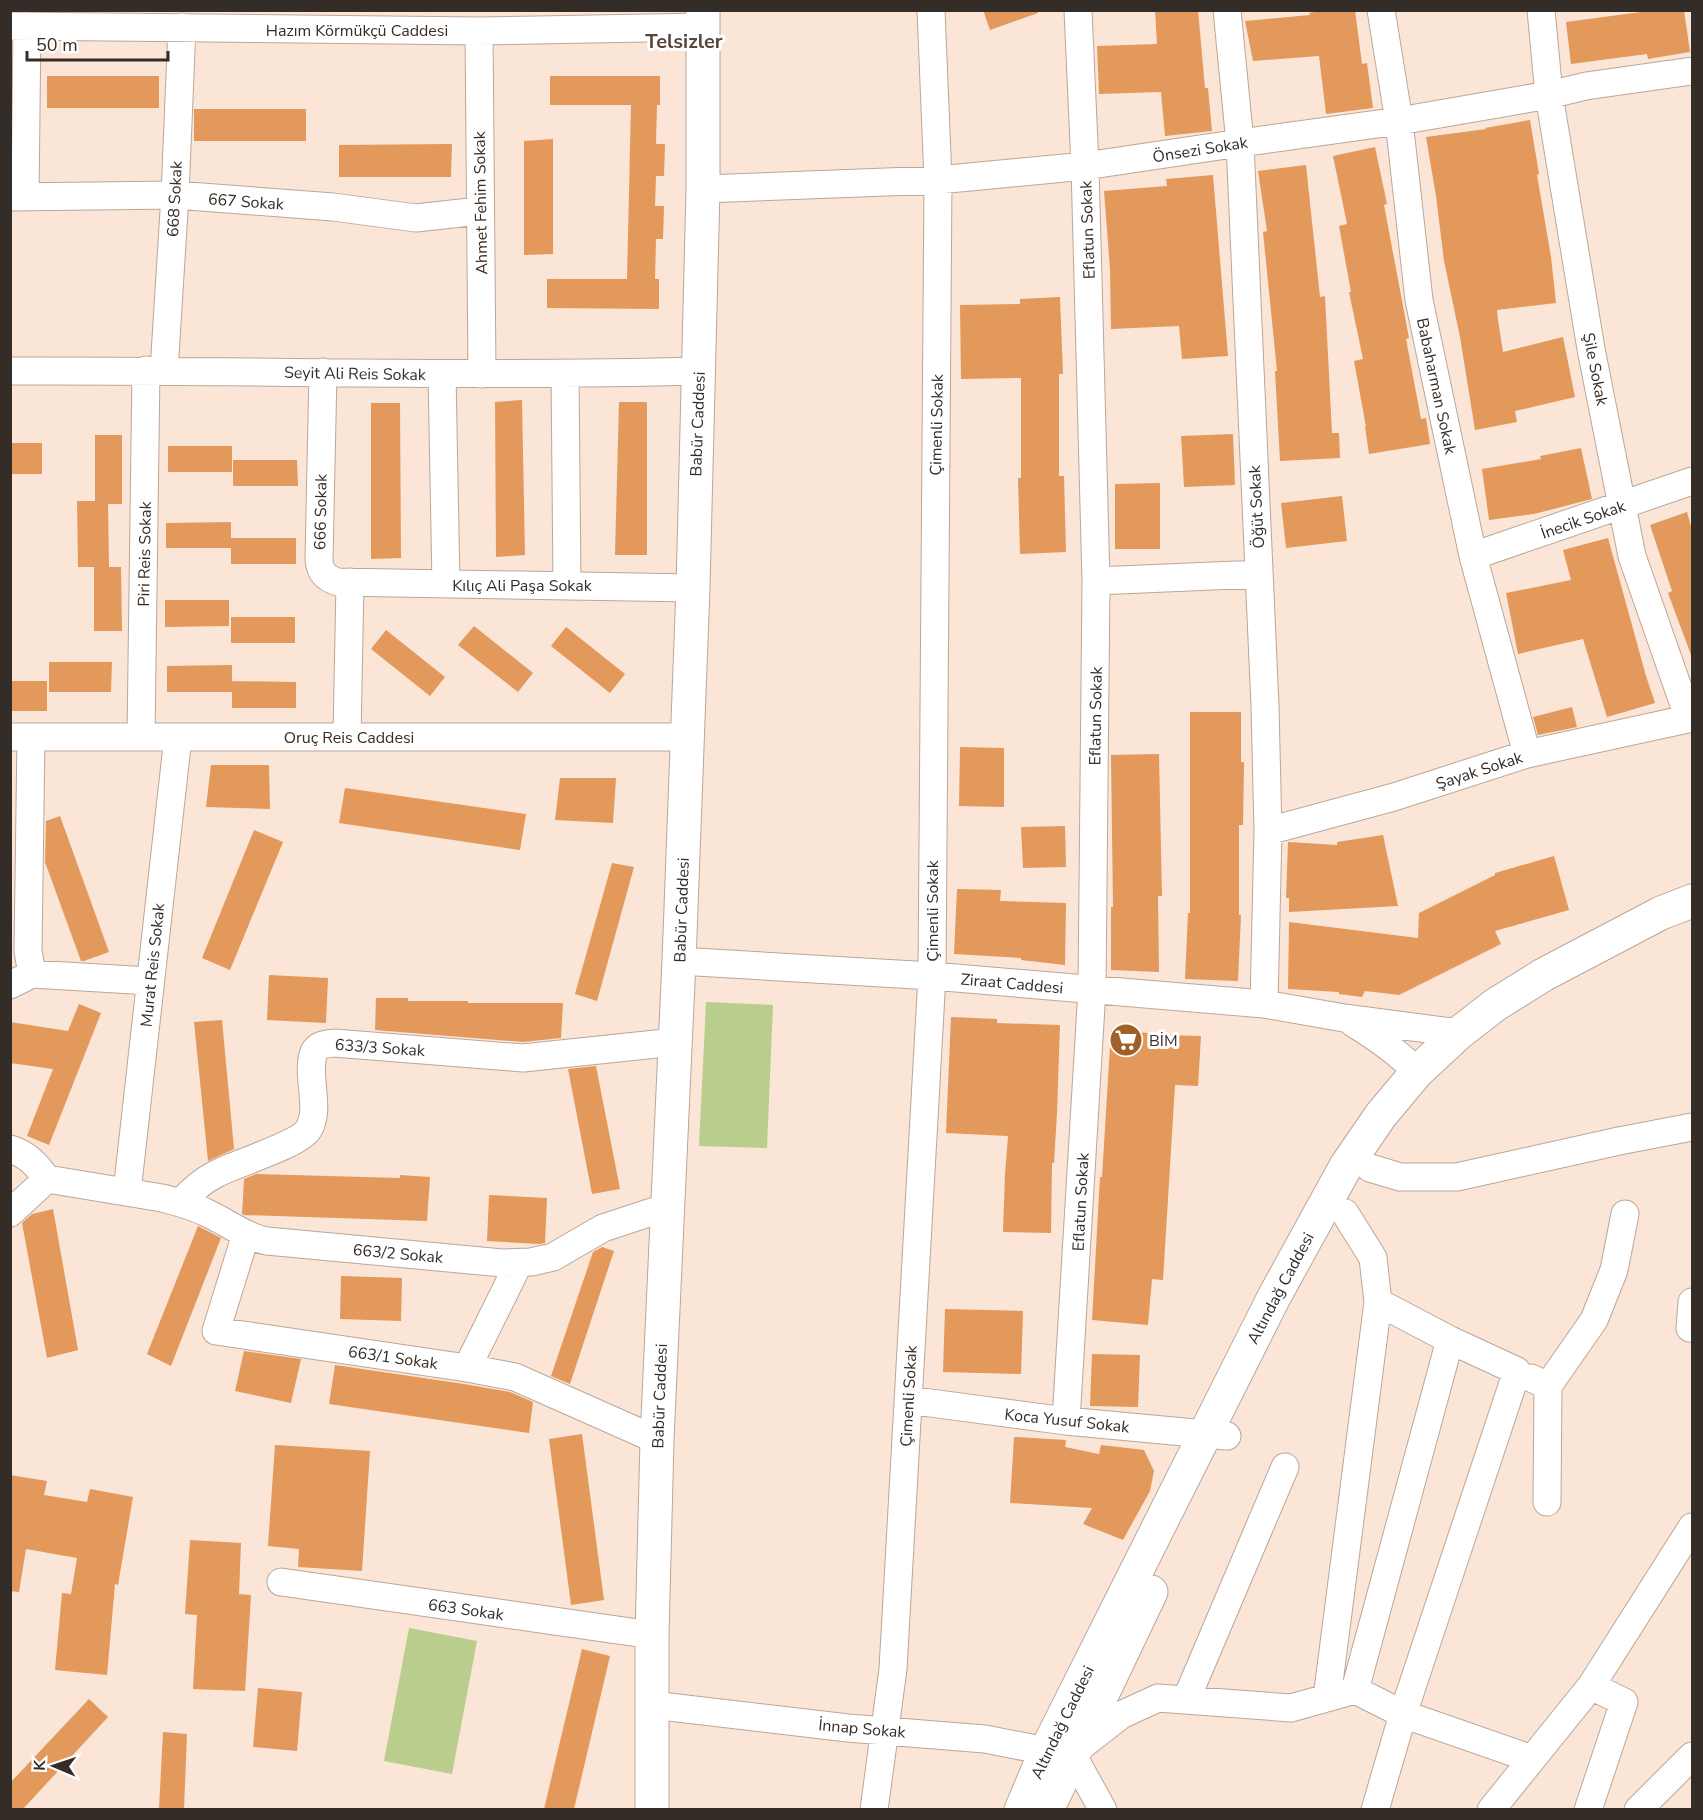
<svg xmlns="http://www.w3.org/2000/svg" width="1703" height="1820" font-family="'Nunito Sans',sans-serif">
	<rect width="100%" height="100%" fill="#fae5d6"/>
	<path fill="#b9ce8d" d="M706,1002L773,1005L767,1148L699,1146Z
		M409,1628L477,1641L452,1774L384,1761Z"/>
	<path fill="#e3985c" d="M983,10H1037L1038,13L990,30Z
		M1155,10H1198L1205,88H1208L1212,131L1165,136L1161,92L1099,94L1097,46L1157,44Z
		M1326,10H1355L1362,64L1367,63L1373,108L1326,114L1319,56L1253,61L1245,21L1310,15L1309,13Z
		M1641,10H1684L1690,52L1648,59L1647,54L1571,64L1566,22L1641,12Z
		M47,76H159V108H47Z
		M550,76H660V105H657L656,144H665L664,176H656L655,206H664L663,239H656L655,279H659V309L547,308V279H627L631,105H550Z
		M194,109H306V141H194Z
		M1530,120L1539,174L1537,175L1551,257L1556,303L1497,310L1498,320L1503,352L1563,337L1575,397L1515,411L1517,422L1475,430L1460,337L1444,261L1436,196L1426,137L1486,129L1485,128Z
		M553,139V254L524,255V141Z
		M452,144L451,177H339V145Z
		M1375,147L1387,204L1384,205L1409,338L1406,339L1421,419L1426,418L1430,444L1369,454L1365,427H1366L1354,361L1363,359L1349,292H1351L1339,226L1347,224L1333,156Z
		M1306,165L1320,297L1325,296L1332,433H1339L1340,458L1280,461L1275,371H1277L1263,232L1267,231L1258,171Z
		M1213,175L1228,356L1182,359L1179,326L1111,329L1110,269L1104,191L1167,186L1166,179Z
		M1060,297L1063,374H1059V476H1064L1066,552L1020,554L1018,478H1021V378L961,379L960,305L1020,304V299Z
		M522,400L525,555L496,557L495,402Z
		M619,402H647V555H615Z
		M371,403H400L401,558L371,559Z
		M1233,434L1235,485L1184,487L1181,436Z
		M95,435H122V504H108L109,567H121L122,631H94V567H78L77,501H95Z
		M10,443H42V474H10Z
		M168,446H232V472H168Z
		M1581,448L1592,499L1534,514L1489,520L1482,469L1541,459L1540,456Z
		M233,460H297L298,486H233Z
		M1160,483V549H1115V484Z
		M1342,496L1347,541L1286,548L1281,503Z
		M1687,512L1692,530V655H1691L1668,593L1672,591L1650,525Z
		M231,522V548H166V523Z
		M231,538H296V564H231Z
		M1608,538L1646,676L1655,703L1607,717L1583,639L1518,654L1506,593L1571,580L1563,550Z
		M165,600H229V626L165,627Z
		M231,617H295V643H231Z
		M474,626L533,673L518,692L458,645Z
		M566,627L625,674L610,693L551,646Z
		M386,630L445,677L430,696L371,649Z
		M49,662H112L111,692H49Z
		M232,665V692H167V666Z
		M10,681H47V711H10Z
		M232,681L296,682V708H232Z
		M1572,707L1577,727L1538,735L1533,717Z
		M1190,712H1241V762H1244L1243,825H1239V915H1241L1238,981L1185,979L1188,913H1190Z
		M960,747L1004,748V807L959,806Z
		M1159,754L1162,896H1158L1159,972L1111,970V907H1113L1111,755Z
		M211,765H269L270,809L206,807Z
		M560,778H616L613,823L555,820Z
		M345,788L526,814L520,850L339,823Z
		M60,816L109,952L84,961H81L45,862L46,821Z
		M1065,826L1066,867L1023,868L1021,827Z
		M254,830L283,842L230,970L202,958Z
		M1383,835L1398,906L1289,912V898H1286L1288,842L1337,845V842Z
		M1554,856L1569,910L1495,931L1501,944L1399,995L1365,991L1362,997L1339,994V992L1288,989L1289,922L1418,938L1419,913L1495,875V873Z
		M612,863L634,867L597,1001L575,994Z
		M957,889L1001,890L1000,901L1066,903L1065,965L1021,960V958L954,954Z
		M269,975L328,978L326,1023L267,1020Z
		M376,998H408V1001H468V1003H563L561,1038L523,1042L375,1030Z
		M79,1004L101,1013L49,1145L27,1136L53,1069L10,1063V1022L68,1031Z
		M951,1017L997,1019V1023L1060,1025L1057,1113L1054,1163H1052L1051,1233L1003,1232L1005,1174L1008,1136L946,1133Z
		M222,1020L234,1149L208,1161L194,1022Z
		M1111,1030L1160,1034V1035L1201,1036L1198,1086L1175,1085L1163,1280L1152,1279L1148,1325L1092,1320L1100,1177H1102Z
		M596,1066L620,1189L592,1194L568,1069Z
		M256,1174L400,1178V1175L430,1177L427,1221L244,1215L242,1214L244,1179Z
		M489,1195L547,1198L545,1243L539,1244L487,1241Z
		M53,1209L78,1350L47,1358L22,1223L32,1214Z
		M198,1226L221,1238L171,1366L147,1354Z
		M602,1247L614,1251L570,1384L551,1376L593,1252Z
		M341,1276L402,1278L401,1321L340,1319Z
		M945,1309L1023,1311L1021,1374L943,1372Z
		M244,1351L301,1359L291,1403L235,1391Z
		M1092,1354L1140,1355L1138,1407L1090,1406Z
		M335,1365L464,1384L510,1392L533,1402L529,1433L329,1404Z
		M582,1434L604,1600L571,1605L549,1439Z
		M1014,1437L1066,1440L1065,1447L1099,1454L1101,1445L1144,1450L1154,1471L1150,1491L1123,1540L1083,1524L1092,1508L1010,1503Z
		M275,1445L370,1451L362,1571L298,1567L299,1549L268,1546Z
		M10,1475L47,1481L44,1495L87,1502L90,1489L133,1497L118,1585L115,1584L107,1675L55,1670L62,1593L71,1594L77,1558L26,1549L19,1592L10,1591Z
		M190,1540L241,1543L239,1594L251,1595L245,1691L193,1689L197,1615L185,1614Z
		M582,1649L610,1656L574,1809H544Z
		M258,1688L302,1692L297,1751L253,1747Z
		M89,1699L108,1717L23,1809H10V1783Z
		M163,1732L187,1734L184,1809H159Z"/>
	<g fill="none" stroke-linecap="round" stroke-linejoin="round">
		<g stroke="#bba799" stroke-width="29">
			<path id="minor" d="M1227,10L1240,143L1265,706L1268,831L1264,1004
				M1381,10L1399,121L1419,300L1473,556L1527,754
				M1541,10L1549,95L1591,349L1632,556L1689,719
				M10,26L479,31L703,27
				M479,31L482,374
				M703,189L938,180L1085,166L1240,143L1399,121L1549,95L1586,86L1692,71
				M10,197L175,195L333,207L416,218L479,211
				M25,197L27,26
				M10,371C240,370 469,377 699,371
				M164,371L175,195L182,27
				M323,372L319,559C320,572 325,578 338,582L693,588
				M565,373L567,584
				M442,374L446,584
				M1473,556L1692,481
				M1096,581L1259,574
				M10,737H687
				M31,737L28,951L32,974
				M141,737L146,370
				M347,737L350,582
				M1268,831L1394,797L1527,754L1692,718
				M679,961L932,976L1264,1004L1344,1018L1459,1033
				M10,985L32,974L150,981
				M1353,1023C1376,1037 1398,1052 1417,1072
				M10,1149C27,1154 37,1165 47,1179
				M1370,1168L1400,1177H1457L1619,1141L1692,1127
				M127,1192L178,737
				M180,1203C190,1192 202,1181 216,1174C234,1164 298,1145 308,1130C322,1109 305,1074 314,1052C318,1044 327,1044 334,1043L523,1058L675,1042
				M10,1213L47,1179L162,1198C177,1202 193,1206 207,1213C227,1222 245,1237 267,1241L502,1263L531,1262L553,1257L603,1228L667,1207
				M246,1234L216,1331L467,1368L515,1377L657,1440
				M1690,1328L1692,1302
				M467,1368L519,1263
				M1531,1378L1548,1386L1547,1502
				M1548,1386L1594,1320L1614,1270L1625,1214
				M908,1400L1066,1421L1227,1436
				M1066,1421L1092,989L1096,581L1085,166L1078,10
				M281,1582L652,1635
				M1355,1690L1450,1340L1378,1302
				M1327,1698L1378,1302L1373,1258L1345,1213
				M1186,1700L1285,1467
				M652,1705L848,1728L985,1739L1046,1751L1065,1753
				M1075,1751L1121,1715L1158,1698L1291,1708L1355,1690L1403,1714L1517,1371L1450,1340
				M1072,1754L1103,1810
				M874,1810L893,1669L932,976L938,180L931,10
				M1375,1810L1403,1714L1532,1759
				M1491,1810L1591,1686L1692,1527
				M1588,1810L1624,1702L1591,1686
				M1638,1810L1692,1756"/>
		</g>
		<g stroke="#bba799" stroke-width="35">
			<path id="major" d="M652,1810V1635L657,1440L679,961L693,588L703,189V10
				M1021,1810L1046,1751L1274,1297L1346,1166L1381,1115L1417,1072L1459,1033L1495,1005L1543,975L1661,913L1692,901
				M1047,1810L1151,1592"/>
		</g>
		<use href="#minor" stroke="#fff" stroke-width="27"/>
		<use href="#major" stroke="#fff" stroke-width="33"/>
	</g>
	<defs>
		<g id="supermarket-disc" transform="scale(1.725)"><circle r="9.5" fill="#a06128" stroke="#fff"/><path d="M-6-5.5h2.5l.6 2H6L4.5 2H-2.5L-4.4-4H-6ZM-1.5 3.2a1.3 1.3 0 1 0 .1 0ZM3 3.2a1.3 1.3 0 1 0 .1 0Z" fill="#fff"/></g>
	</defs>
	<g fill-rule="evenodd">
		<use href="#supermarket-disc" x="1126" y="1040"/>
	</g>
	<g text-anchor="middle" stroke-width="6" stroke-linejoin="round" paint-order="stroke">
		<g font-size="16" fill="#342c26" stroke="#fff">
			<text x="357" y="36">Hazım Körmükçü Caddesi</text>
			<text transform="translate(1200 149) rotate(-9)" y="6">Önsezi Sokak</text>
			<text transform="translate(174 199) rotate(-87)" y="6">668 Sokak</text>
			<text transform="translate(246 201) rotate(4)" y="6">667 Sokak</text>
			<text transform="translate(480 203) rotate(-91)" y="6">Ahmet Fehim Sokak</text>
			<text transform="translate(1087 230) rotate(-92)" y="6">Eflatun Sokak</text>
			<text transform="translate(1596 369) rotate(79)" y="6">Şile Sokak</text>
			<text transform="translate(355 373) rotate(1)" y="6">Seyit Ali Reis Sokak</text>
			<text transform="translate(1437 386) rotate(78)" y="6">Babaharman Sokak</text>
			<text transform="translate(697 424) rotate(-88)" y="6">Babür Caddesi</text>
			<text transform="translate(936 425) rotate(-89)" y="6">Çimenli Sokak</text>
			<text transform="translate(1256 507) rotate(-93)" y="6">Öğüt Sokak</text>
			<text transform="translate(320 512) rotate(-89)" y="6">666 Sokak</text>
			<text transform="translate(1583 519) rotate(-19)" y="6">İnecik Sokak</text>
			<text transform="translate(144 554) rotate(-89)" y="6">Piri Reis Sokak</text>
			<text x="522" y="591">Kılıç Ali Paşa Sokak</text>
			<text transform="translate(1095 716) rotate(-89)" y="6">Eflatun Sokak</text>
			<text x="349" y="743">Oruç Reis Caddesi</text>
			<text transform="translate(1479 770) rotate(-18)" y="6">Şayak Sokak</text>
			<text transform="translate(681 910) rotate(-88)" y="6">Babür Caddesi</text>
			<text transform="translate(932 911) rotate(-90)" y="6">Çimenli Sokak</text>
			<text transform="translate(152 965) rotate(-84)" y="6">Murat Reis Sokak</text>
			<text transform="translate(1012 983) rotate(5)" y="6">Ziraat Caddesi</text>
			<text transform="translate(380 1047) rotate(4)" y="6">633/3 Sokak</text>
			<text transform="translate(1080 1202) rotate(-87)" y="6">Eflatun Sokak</text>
			<text transform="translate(398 1253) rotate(5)" y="6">663/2 Sokak</text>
			<text transform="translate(1280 1288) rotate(-62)" y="6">Altındağ Caddesi</text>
			<text transform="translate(393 1357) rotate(8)" y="6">663/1 Sokak</text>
			<text transform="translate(659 1396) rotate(-88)" y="6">Babür Caddesi</text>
			<text transform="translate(908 1396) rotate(-87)" y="6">Çimenli Sokak</text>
			<text transform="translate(1067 1420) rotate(6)" y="6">Koca Yusuf Sokak</text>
			<text transform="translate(466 1609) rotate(8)" y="6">663 Sokak</text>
			<text transform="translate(1062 1722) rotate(-64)" y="6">Altındağ Caddesi</text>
			<text transform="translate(862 1728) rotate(5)" y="6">İnnap Sokak</text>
		</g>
		<g font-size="16" fill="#342c26" stroke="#fff" text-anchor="start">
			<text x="1149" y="1046">BİM</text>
		</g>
		<g font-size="20" font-weight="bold" fill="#564538" stroke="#fff">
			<text x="684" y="48">Telsizler</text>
		</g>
	</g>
	<rect width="1703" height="1820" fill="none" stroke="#342c26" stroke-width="24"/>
	<g transform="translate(54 1766) rotate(272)" stroke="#ffffff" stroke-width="4.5" paint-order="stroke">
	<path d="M0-4.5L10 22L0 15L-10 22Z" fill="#342c26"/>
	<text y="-9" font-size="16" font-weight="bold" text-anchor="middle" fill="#342c26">K</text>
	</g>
	<path d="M27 51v9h141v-9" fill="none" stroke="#342c26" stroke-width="3"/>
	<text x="36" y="51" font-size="18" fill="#342c26" stroke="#ffffff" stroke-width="4.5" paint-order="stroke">50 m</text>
</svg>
